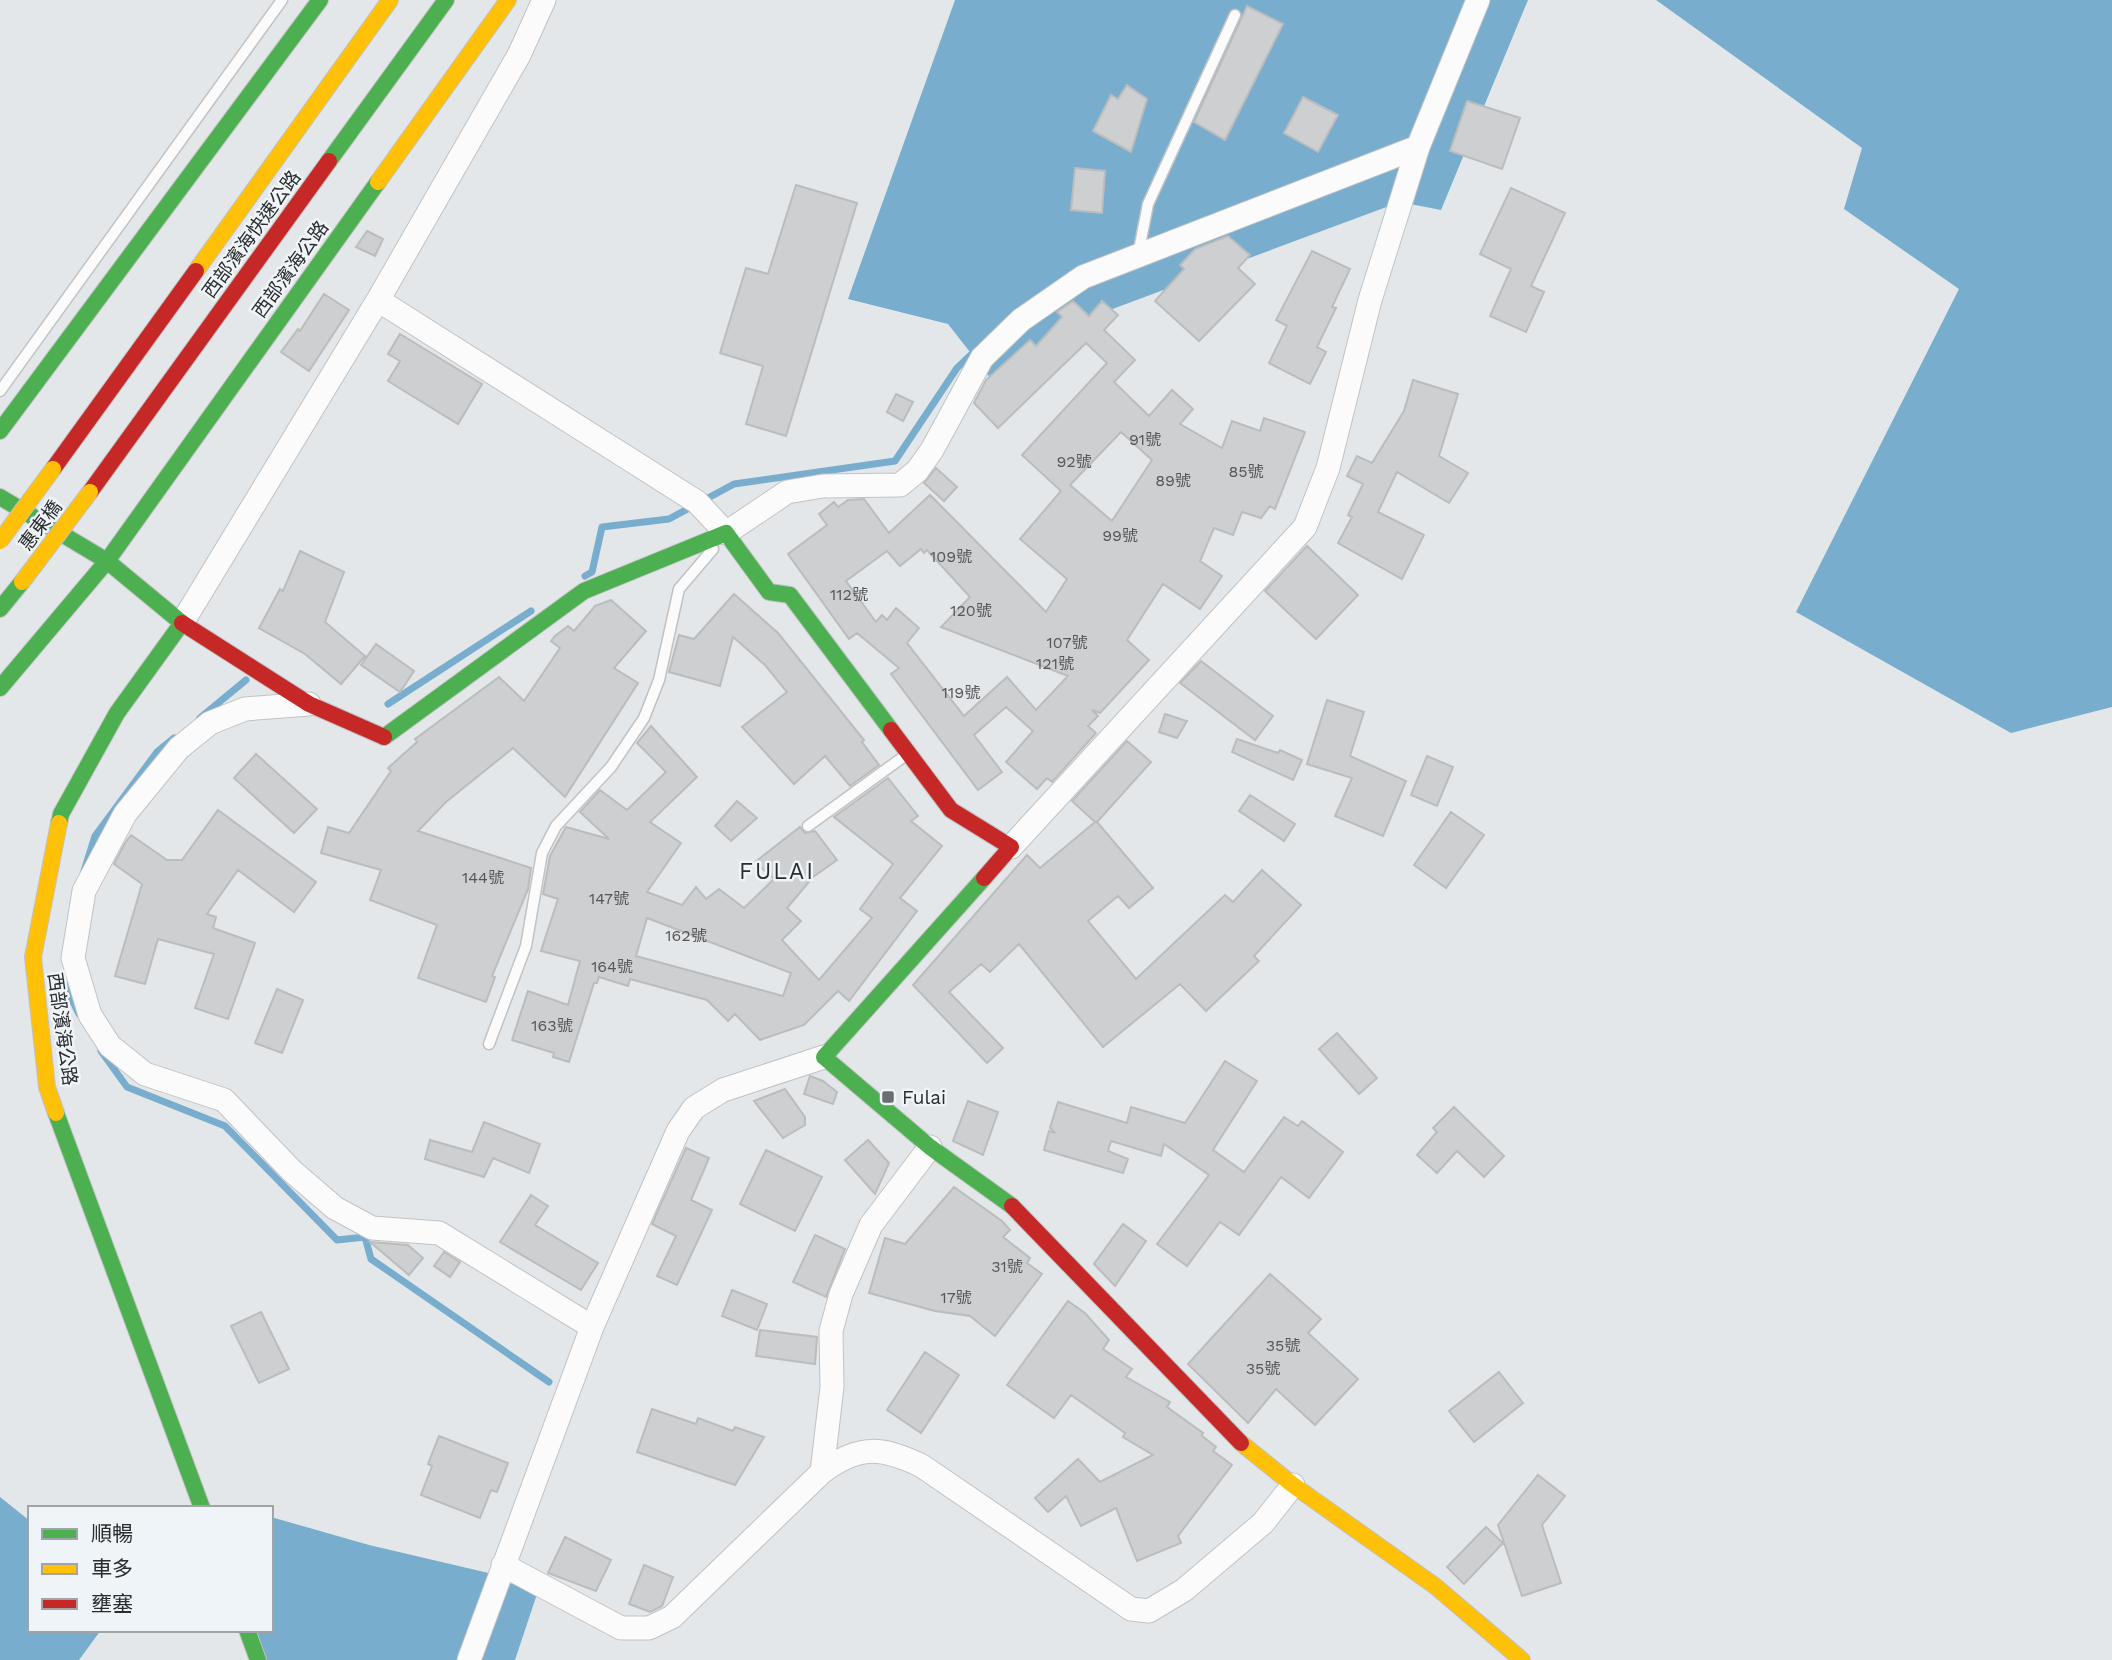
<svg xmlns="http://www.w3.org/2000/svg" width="2112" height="1660" font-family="'Work Sans','Noto Sans TC',sans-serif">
	<rect width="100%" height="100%" fill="#e4e7e9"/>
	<path fill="#78adce" d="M955,0H1528L1441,210L1400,202L1099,314L1002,393L948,324L848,299Z
		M1656,0H2112V707L2011,733L1796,612L1959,289L1844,209L1862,148Z
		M0,1497L30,1521V1630H101L79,1660H0Z
		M271,1517L369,1545L540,1585L515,1660H251L240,1630H271Z"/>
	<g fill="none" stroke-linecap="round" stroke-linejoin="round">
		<path stroke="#78adce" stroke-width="7" d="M585,576L592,572L602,527L669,519L734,484L895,461L957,368L976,350
			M388,704L531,611
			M200,718L246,680
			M84,871L95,836L157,752L174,738
			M70,979L69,994L79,1014
			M101,1051L127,1087L225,1126L337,1240L365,1237L371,1259L549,1382"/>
	</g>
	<path fill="#cdcfd1" stroke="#babcbe" stroke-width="2" fill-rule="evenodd" d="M1247,6L1283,24L1225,140L1194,122Z
		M1127,85L1147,99L1131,152L1093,131L1111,95L1118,99Z
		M1303,97L1338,115L1318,152L1284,133Z
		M1467,101L1520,118L1502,169L1450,151Z
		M1075,168L1105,171L1102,213L1071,210Z
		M796,185L857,203L786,436L746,424L763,366L720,353L746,268L768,274Z
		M1511,188L1565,213L1531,286L1544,292L1526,332L1490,316L1511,269L1480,254Z
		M367,231L383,239L375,256L356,247Z
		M1228,236L1250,255L1238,268L1255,284L1199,341L1155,301L1184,269L1180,265L1195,249Z
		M1312,251L1350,269L1332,307L1336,308L1317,347L1326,352L1310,384L1269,363L1287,326L1276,320Z
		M324,294L349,310L309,371L281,352L298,329L300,331Z
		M1073,301L1089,316L1102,301L1118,315L1104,330L1135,360L1114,382L1149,416L1172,390L1193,409L1180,424L1222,448L1232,421L1260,431L1264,418L1305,432L1275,509L1270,506L1261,518L1242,512L1233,535L1214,528L1200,561L1222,576L1200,609L1163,584L1127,640L1149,660L1100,713L1092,710L1098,716L1088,726L1096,733L1052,782L1047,778L1037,789L1006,762L1033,731L1006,707L974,735L1002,772L978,790L891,674L899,668L857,633L849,639L788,554L827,525L819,514L834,502L838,507L848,500L864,499L889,533L930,495L1046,612L1067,579L1020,539L1061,491L1022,455L1107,363L1086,343L998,428L974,403L986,380L1030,340L1036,346L1062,317L1057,312ZM1121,432L1152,460L1112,521L1070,485ZM921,549L924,553L927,550L970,597L941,627L1068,676L1036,710L1007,677L964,716L907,643L919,628L896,608L887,620L882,615L876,622L846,581L887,551L900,566Z
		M400,334L482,384L458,424L388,381L400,361L388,354Z
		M1413,380L1458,394L1439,456L1468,473L1449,503L1397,472L1378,512L1424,535L1402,579L1338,543L1352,517L1348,515L1363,484L1347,476L1357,456L1372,463L1404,411Z
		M896,394L913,402L903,421L887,412Z
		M936,468L957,487L944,501L924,483Z
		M1307,546L1358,595L1316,639L1265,591Z
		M300,551L344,572L325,622L365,656L341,684L305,654L259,628L280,589L283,591Z
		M734,594L778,633L864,740L862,742L879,765L850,786L825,756L794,784L742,727L787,692L765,665L733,637L720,686L669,672L679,635L694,639Z
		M611,600L646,631L614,668L638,683L565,797L513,748L446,802L418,831L531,868L528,889L492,976L495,977L486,1002L418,978L437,925L370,900L381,870L321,853L328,827L349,833L391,771L388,768L417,742L415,739L499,677L524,701L560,648L551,641L555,636L568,626L574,631L595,606Z
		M376,644L414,671L400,692L361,665Z
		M1201,661L1273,716L1255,740L1180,683Z
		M1327,700L1364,712L1350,756L1406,781L1383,836L1335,816L1352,778L1307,764Z
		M1165,714L1187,721L1177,738L1159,732Z
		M651,726L697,777L650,822L681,843L647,892L682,905L696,887L706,899L719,889L744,908L774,879L755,862L800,827L805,833L815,831L837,860L813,877L787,908L801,921L782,940L819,980L872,918L860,909L893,864L834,817L888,778L918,816L911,821L942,846L900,898L917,911L849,1001L838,991L804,1025L760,1040L735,1014L728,1021L707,1000L630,979L628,986L599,977L597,983H594L569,1062L553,1057L554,1053L512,1040L528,991L568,1005L580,961L541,951L558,899L543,894L550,856L566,827L609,839L580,812L600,790L627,810L666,772L637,743ZM647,918L791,973L783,996L636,956Z
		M1237,739L1278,753L1280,750L1302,760L1293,780L1232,752Z
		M1127,741L1151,762L1097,822L1153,888L1129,908L1118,896L1088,921L1136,979L1225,895L1233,902L1262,870L1301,905L1254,956L1259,961L1206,1011L1180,984L1103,1047L1019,944L990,972L981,964L949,992L1003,1048L987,1063L913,985L1027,855L1040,868L1095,822L1072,801Z
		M256,754L317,809L294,833L234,778Z
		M1427,756L1453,767L1437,806L1411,795Z
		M1250,795L1295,824L1284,841L1239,811Z
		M737,801L757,818L731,841L715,826Z
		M218,810L316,882L294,912L238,870L207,914L216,917L213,928L255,943L228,1019L195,1008L214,954L158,939L145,984L115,976L142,884L114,864L125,843L131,835L167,860H182Z
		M1451,812L1484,835L1446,888L1414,865Z
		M277,989L303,1000L282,1053L255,1043Z
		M1337,1033L1377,1078L1359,1094L1319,1049Z
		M1225,1061L1257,1081L1213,1150L1244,1172L1284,1117L1298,1126L1302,1121L1343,1152L1309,1198L1281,1177L1239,1235L1220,1222L1187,1266L1157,1244L1209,1175L1164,1144L1161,1156L1111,1141L1108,1151L1128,1159L1123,1173L1044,1150L1049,1131L1055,1133L1050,1128L1058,1102L1127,1123L1131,1107L1185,1123Z
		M810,1076L823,1081L837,1092L833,1104L804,1094Z
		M785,1089L805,1117V1125L783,1138L754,1101Z
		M968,1101L998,1112L983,1155L953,1141Z
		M1454,1107L1504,1156L1484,1177L1457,1151L1437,1173L1417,1155L1437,1132L1433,1128Z
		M484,1122L540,1144L529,1173L493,1158L484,1177L425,1159L430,1140L472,1152Z
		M868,1140L889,1163L875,1194L845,1160Z
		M686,1148L709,1158L691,1200L712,1210L677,1285L657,1276L676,1236L652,1224Z
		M766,1150L822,1177L795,1231L740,1204Z
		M954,1187L1002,1221L1010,1230L1003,1237L1030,1258L1027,1263L1042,1274L995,1336L970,1316L935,1311L869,1293L885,1238L905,1244Z
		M531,1195L548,1206L535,1225L598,1263L581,1290L500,1242Z
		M1123,1224L1146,1241L1115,1286L1094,1264Z
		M815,1235L845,1249L826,1297L793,1282Z
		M370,1242L408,1245L423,1258L409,1275Z
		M444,1252L460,1262L450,1277L434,1266Z
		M1270,1274L1321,1319L1308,1333L1358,1379L1315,1425L1276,1389L1248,1423L1188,1364Z
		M732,1290L767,1304L757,1330L722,1316Z
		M1068,1301L1085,1313L1109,1340L1103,1349L1132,1369L1126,1377L1170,1402L1167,1407L1203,1433L1202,1436L1216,1447L1213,1451L1232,1465L1178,1536L1181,1543L1137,1561L1116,1508L1081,1526L1066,1496L1048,1512L1035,1498L1078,1459L1100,1482L1153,1455L1123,1437L1125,1433L1071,1395L1054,1418L1007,1385Z
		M261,1312L289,1369L259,1383L231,1326Z
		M760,1330L817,1337L815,1364L756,1356Z
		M925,1352L959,1375L921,1433L887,1410Z
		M1499,1372L1523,1403L1474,1442L1449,1411Z
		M652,1409L696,1424L698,1418L733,1431L735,1427L764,1437L735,1485L637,1452Z
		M439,1436L508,1463L497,1492L491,1490L480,1518L421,1495L432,1466L428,1464Z
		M1538,1475L1565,1496L1542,1525L1561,1583L1522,1596L1498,1525Z
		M1486,1527L1503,1543L1464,1584L1447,1567Z
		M565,1537L611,1560L596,1591L548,1573Z
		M644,1565L673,1577L662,1606L650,1612L629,1604Z"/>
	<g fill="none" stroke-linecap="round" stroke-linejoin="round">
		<g stroke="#c0c2c4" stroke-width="13">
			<path id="lane" d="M1138,255L1148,204L1235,15
				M0,391L282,0
				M808,826L906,755
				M489,1044L526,946L542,853L556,826L611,767L644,718L659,680L679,589L713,549"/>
		</g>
		<g stroke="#c0c2c4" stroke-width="25">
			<path id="street" d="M378,300L697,502L726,533L787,492L823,486L900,485L917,471L932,450L982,358L1021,320L1083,277L1418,147
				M182,623L378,300L519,55L544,0
				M309,704L245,709L210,723L179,748L125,814L84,891L73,958L90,1015L110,1046L145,1074L224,1100L292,1171L335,1208L372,1228L439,1233L592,1327
				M1011,847L1305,527L1328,468L1370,300L1418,147L1478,0
				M822,1472L832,1387L831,1331L841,1294L871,1225L930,1147
				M503,1565L621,1628H649L672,1617L822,1472C860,1444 882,1447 922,1466L1131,1609L1149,1611L1184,1590L1263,1523L1293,1485
				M469,1660L592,1327L678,1131L694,1108L723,1090L824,1057"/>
		</g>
		<g stroke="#c0c2c4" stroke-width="18">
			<path id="fast" d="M329,161L446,0
				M0,431L320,0
				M0,497L107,561L182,623L117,713L61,814L59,823
				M107,561L378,182
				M0,609L22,582
				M0,688L107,561
				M384,737L584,591L726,533L769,592L790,595L891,730
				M984,878L824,1057L930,1147L1012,1206
				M56,1113L202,1508
				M247,1630L258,1660"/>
		</g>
		<g stroke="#c0c2c4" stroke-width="18">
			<path id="slow" d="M378,182L508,0
				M196,271L390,0
				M56,1113L47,1087L33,957L59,823
				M1241,1443L1293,1485L1435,1586L1522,1660"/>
		</g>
		<g stroke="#c0c2c4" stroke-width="18">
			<path id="jam" d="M53,469L196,271
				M90,492L329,161
				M182,623L309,704L384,737
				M891,730L951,810L1011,847L984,878
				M1012,1206L1241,1443"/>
		</g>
		<use href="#lane" stroke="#fbfbfc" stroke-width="10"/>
		<use href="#street" stroke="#fbfbfc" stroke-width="23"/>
		<use href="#fast" stroke="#4caf50" stroke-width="16"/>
		<use href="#slow" stroke="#ffc107" stroke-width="16"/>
		<use href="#jam" stroke="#c62828" stroke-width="16"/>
		<g stroke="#c0c2c4" stroke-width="18" stroke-linecap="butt">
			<path id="slow-bridge" d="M0,541L53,469
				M22,582L90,492"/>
		</g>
		<use href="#slow-bridge" stroke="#ffc107" stroke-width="16"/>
	</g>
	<rect fill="#6b6d6f" stroke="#eff4f8" stroke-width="2.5" x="881" y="1090" width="14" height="14" rx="3.5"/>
	<g text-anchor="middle" stroke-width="5" stroke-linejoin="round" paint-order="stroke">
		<g font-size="16" fill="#545658">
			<text x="1145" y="445">91號</text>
			<text x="1074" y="467">92號</text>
			<text x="1246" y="477">85號</text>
			<text x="1173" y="486">89號</text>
			<text x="1120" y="541">99號</text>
			<text x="951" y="562">109號</text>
			<text x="849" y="600">112號</text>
			<text x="971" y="616">120號</text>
			<text x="1067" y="648">107號</text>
			<text x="1055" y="669">121號</text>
			<text x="961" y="698">119號</text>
			<text x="483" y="883">144號</text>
			<text x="609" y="904">147號</text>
			<text x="686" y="941">162號</text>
			<text x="612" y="972">164號</text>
			<text x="552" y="1031">163號</text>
			<text x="1007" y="1272">31號</text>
			<text x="956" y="1303">17號</text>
			<text x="1283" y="1351">35號</text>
			<text x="1263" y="1374">35號</text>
		</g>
		<g font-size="19" fill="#2a2c2e" stroke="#eff4f8">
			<text transform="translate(251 234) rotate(-54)" y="7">西部濱海快速公路</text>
			<text transform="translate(290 269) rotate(-54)" y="7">西部濱海公路</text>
			<text transform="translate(40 525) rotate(-53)" y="7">惠東橋</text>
			<text transform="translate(63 1029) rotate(82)" y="7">西部濱海公路</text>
		</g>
		<g font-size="19" fill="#2a2c2e" stroke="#eff4f8" text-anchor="start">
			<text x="902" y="1104">Fulai</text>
		</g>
		<g font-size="23" letter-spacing="2" fill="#2a2c2e" stroke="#eff4f8">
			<text x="777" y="879">FULAI</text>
		</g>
	</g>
	<rect x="28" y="1506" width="245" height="126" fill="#eff4f8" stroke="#a0a4a7" stroke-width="2"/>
	<rect x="42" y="1529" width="35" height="10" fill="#4caf50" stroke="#a0a4a7" stroke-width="2"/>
	<text x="91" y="1541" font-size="21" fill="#2a2c2e">順暢</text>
	<rect x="42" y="1564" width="35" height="10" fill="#ffc107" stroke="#a0a4a7" stroke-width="2"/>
	<text x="91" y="1576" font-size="21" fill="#2a2c2e">車多</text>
	<rect x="42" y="1599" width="35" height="10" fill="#c62828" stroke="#a0a4a7" stroke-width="2"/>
	<text x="91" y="1611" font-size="21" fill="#2a2c2e">壅塞</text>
</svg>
